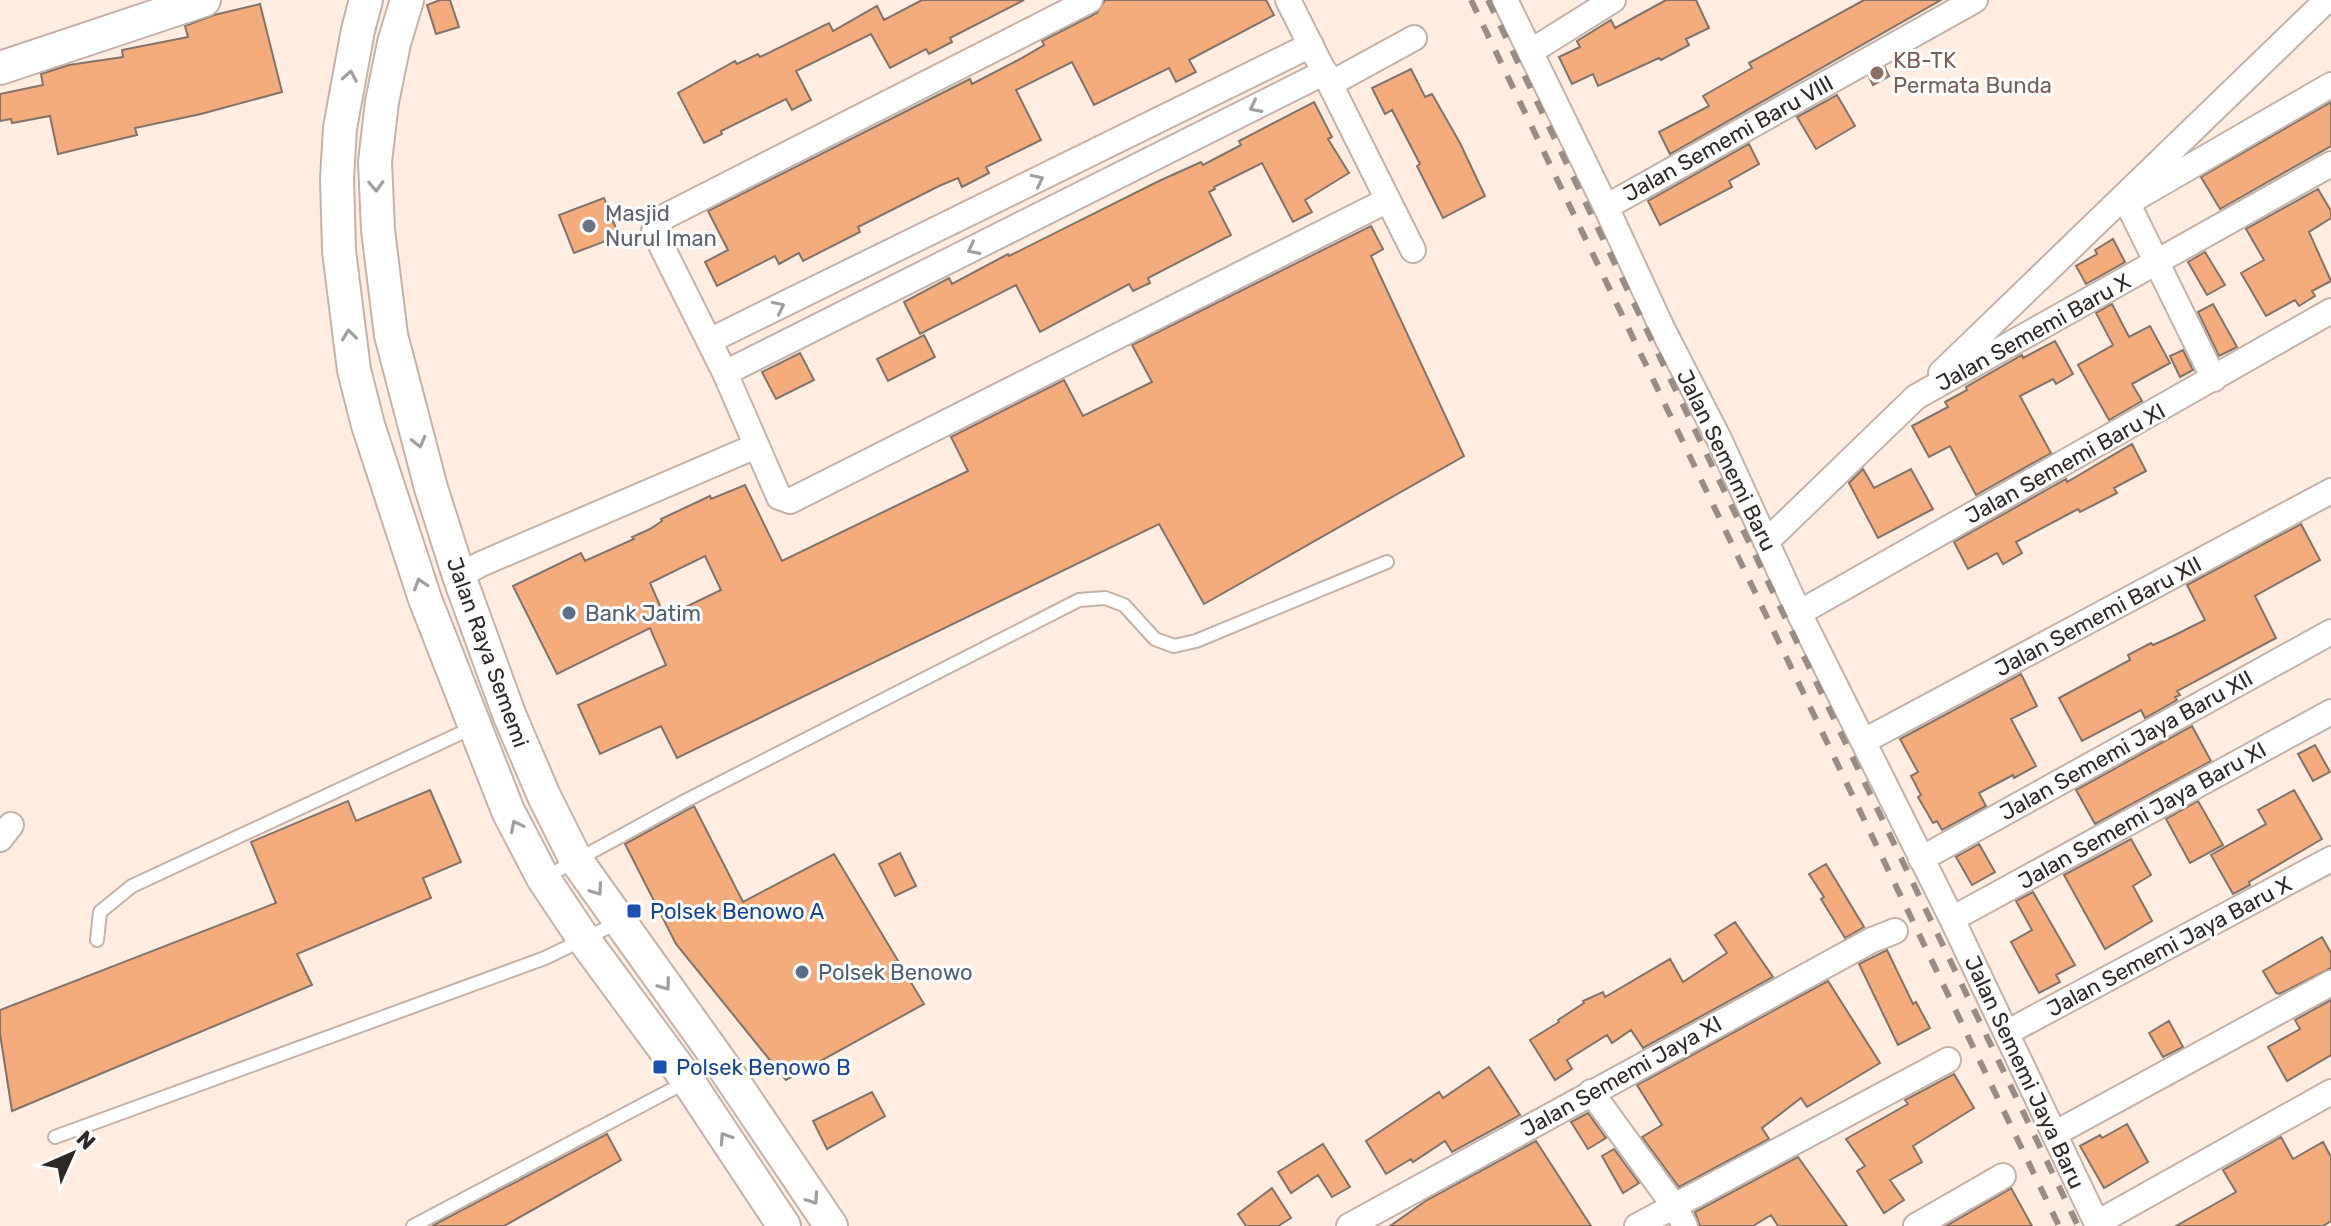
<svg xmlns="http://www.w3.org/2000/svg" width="2331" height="1226" font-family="Rubik,sans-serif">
	<rect width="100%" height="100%" fill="#ffede1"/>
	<path fill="#f4ac7c" stroke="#827369" stroke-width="2" fill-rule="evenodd" d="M440,0H450L459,27L436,34L427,5Z
		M922,0H1024L950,38L952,42L929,54L926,49L890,68L871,34L796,71L811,100L792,110L786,99L721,131L722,134L704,143L678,93L735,61L737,64L758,54L760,57L829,23L833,31L877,6L884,20Z
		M1105,0H1266L1274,15L1189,60L1196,72L1176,82L1169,68L1094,105L1072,62L1016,90L1041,140L986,167L989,173L962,187L958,178L939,186L858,227L860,232L803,261L799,253L779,264L775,256L717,286L705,262L728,250L708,211L970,79L972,84L1020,59L1044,45L1042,41L1097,13Z
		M1666,0H1696L1709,28L1686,39L1689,45L1661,60L1659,58L1598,86L1593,74L1572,84L1559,57L1580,47L1577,41L1611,20L1615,28Z
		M1864,0H1941L1670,154L1659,132L1709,106L1703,96L1752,68L1749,63Z
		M260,4L282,92L201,114L135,128L137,135L58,154L50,116L12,123L11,119L0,121V94L43,85L41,74L69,65L123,57L122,50L188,37L185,26L214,15Z
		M1885,68L1889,76L1873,85L1869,77Z
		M1411,69L1425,97L1432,94L1460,143L1485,196L1443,218L1417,166L1420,164L1392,110L1385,114L1372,88Z
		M1837,95L1855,126L1816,149L1797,117Z
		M1314,102L1332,137L1328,139L1349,173L1305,200L1312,212L1293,222L1262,163L1214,187L1215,189L1209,192L1231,235L1148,278L1150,283L1133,291L1129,284L1040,332L1016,285L920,334L904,302L949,278L952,284L1008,254L1009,256L1159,181L1201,162L1203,165L1241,145L1239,141Z
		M2331,102V146L2220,209L2201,177Z
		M1749,144L1759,164L1729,181L1732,187L1660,225L1648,201Z
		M2318,189L2331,211V218L2309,232L2331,281L2312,291L2315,296L2299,306L2295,300L2266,316L2241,273L2264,260L2246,229Z
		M604,198L619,236L574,253L559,215Z
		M1371,226L1383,249L1371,256L1464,456L1204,604L1159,524L677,758L661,726L600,754L578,705L666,665L650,628L557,674L513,586L581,553L585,561L634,539L632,537L650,529L662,521L661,519L710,496L711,499L745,485L782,561L968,471L951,437L1064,380L1083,416L1152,382L1132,345ZM705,556L721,590L665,617L650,583Z
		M2113,239L2125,262L2086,284L2076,266L2097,254L2095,250Z
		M2205,252L2225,285L2207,295L2188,262Z
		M2112,304L2129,337L2150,326L2170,363L2132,384L2142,401L2109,420L2078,365L2113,345L2096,313Z
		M2213,304L2237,347L2219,356L2198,312Z
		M924,335L935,357L888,381L877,359Z
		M2055,341L2073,374L2056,384L2053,379L2020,396L2051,453L1976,495L1950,446L1929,457L1912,426L1948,407L1945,402L1967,390L1966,387L2022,355L2023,358Z
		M2183,350L2193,370L2180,377L2170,356Z
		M800,353L814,380L776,399L762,372Z
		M2132,444L2146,471L2114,488L2117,493L2080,512L2078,509L2016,542L2022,553L2003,564L1997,553L1968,569L1954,542L2066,479L2067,482Z
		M1863,469L1874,488L1911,469L1933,509L1878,538L1849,483Z
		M2301,524L2320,560L2255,596L2276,638L2177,691L2180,695L2175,697L2177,700L2145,718L2141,710L2082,741L2059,698L2130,660L2128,655L2151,643L2153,645L2173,636L2205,620L2187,585Z
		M2021,674L2037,706L2011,719L2036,766L2014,778L2013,775L1979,793L1986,806L1942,830L1937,821L1933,823L1918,797L1921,795L1911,776L1918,772L1900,739Z
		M2192,726L2211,761L2095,824L2076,790Z
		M2315,745L2330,772L2313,781L2298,754Z
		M430,790L461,862L423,878L431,898L297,954L312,985L12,1111L0,1034V1010L276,903L251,842L348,801L356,821Z
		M2294,790L2322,839L2249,882L2250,885L2233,894L2211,855L2266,824L2258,810Z
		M2198,801L2223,845L2190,863L2166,819Z
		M694,806L743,902L834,854L924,1004L786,1080L676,944L625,844Z
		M2131,839L2151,875L2133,886L2152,921L2105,949L2064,875Z
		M1979,844L1995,872L1972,885L1956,857Z
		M900,853L916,886L895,896L879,864Z
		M1826,864L1864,927L1845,938L1821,899L1824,897L1809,874Z
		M2033,892L2075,965L2056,975L2060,982L2039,993L2011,942L2032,930L2016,901Z
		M1735,922L1773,977L1643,1048L1631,1030L1612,1043L1607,1035L1567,1060L1572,1069L1555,1080L1530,1040L1559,1022L1558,1020L1584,1003L1583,1001L1603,992L1605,997L1670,959L1683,982L1727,953L1715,935Z
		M2322,937L2331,953V968L2279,994L2276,993L2263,971Z
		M1887,950L1913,1004L1916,1002L1930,1028L1898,1045L1859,964Z
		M1828,981L1880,1063L1807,1107L1801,1098L1762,1128L1769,1139L1679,1187L1642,1137L1662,1125L1637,1085Z
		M2331,1000V1055L2287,1081L2268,1047L2300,1029L2295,1020Z
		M2169,1021L2183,1047L2163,1057L2149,1033Z
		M1489,1067L1520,1115L1452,1152L1445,1141L1413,1162L1411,1159L1386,1174L1366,1141L1439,1092L1443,1098Z
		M1954,1074L1974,1108L1913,1146L1922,1162L1890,1180L1904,1200L1884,1213L1857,1171L1865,1166L1846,1139L1908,1104L1905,1100Z
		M872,1092L885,1116L827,1149L813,1121Z
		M1588,1113L1606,1138L1588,1149L1571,1122Z
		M2127,1124L2148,1162L2104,1188L2080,1146L2100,1135L2102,1138Z
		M607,1134L621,1160L504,1226H432Z
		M2281,1137L2293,1159L2323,1142L2331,1157V1221L2323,1226H2176L2236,1192L2223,1170Z
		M1536,1141L1591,1226H1390L1427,1200Z
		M1323,1144L1350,1187L1332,1197L1318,1175L1291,1193L1278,1172Z
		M1614,1149L1639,1183L1623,1193L1602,1156Z
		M1798,1157L1847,1226H1778L1771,1215L1753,1226H1700L1695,1212Z
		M1272,1188L1291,1218L1278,1226H1246L1238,1214Z
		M2011,1188L2032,1226H1946L2010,1189Z"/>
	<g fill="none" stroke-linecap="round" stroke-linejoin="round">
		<g stroke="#c3b2a7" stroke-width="16">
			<path id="service" d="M544,878L685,801L1079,600L1105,598L1124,605L1155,639L1174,646L1196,641L1387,562
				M97,940L100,912L132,886L472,728
				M55,1137L545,958L617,923
				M413,1226L686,1082"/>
		</g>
		<g stroke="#c3b2a7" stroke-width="28">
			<path id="minor" d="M1090,0L664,217L654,231L725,373L779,497L790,501L1388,200
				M1288,0L1413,250
				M1505,0L1606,207L1662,328L1719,439L1799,613L1952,919L2098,1226
				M1530,52L1613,0
				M1330,84L1414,38
				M2124,196L2214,379
				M2136,198L2331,85
				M1606,207L1975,0
				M709,341L1311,45
				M725,373L1325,72
				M1941,373L2327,0
				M1766,542L1916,397L2331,164
				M459,576L481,564L756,446
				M1799,613L2331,311
				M1864,741L2331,491
				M0,839L11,825
				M1921,859L2331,632
				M1952,919L2331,712
				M2006,1033L2331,859
				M1591,1092L1675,1207L1685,1226
				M2054,1134L2331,983
				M2097,1223L2331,1092
				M1349,1226L1872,940L1895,931
				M1637,1226L1948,1060
				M1916,1226L2003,1176"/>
		</g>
		<g stroke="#c3b2a7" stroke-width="36">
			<path id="secondary" d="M366,0L358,30L340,128L337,178L339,251L354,370L368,425L425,599L508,811L543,878L585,941L688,1081L784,1226
				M407,0L394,43L382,102L375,162L378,230L391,335L431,488L459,576L509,714L544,796L576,860L721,1063L831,1226
				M0,68L204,0"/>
		</g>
		<use href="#service" stroke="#fff" stroke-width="12"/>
		<use href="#minor" stroke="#fff" stroke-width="24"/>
		<use href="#secondary" stroke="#fff" stroke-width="32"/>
		<path stroke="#988c84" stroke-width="6" stroke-dasharray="14 14" stroke-linecap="butt" d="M1471,0L2059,1226
			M1488,0L2078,1226"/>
	</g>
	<defs><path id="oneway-chevron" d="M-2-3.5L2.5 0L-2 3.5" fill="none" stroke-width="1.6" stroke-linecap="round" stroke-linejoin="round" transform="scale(2)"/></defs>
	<g stroke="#a19f9d">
		<use href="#oneway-chevron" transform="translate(350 76) rotate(-80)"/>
		<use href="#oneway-chevron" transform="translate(1255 107) rotate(153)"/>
		<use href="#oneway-chevron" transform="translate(1038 180) rotate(-26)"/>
		<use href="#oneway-chevron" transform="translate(376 186) rotate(88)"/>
		<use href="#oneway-chevron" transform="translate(973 249) rotate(153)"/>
		<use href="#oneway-chevron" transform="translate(779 307) rotate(-26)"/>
		<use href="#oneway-chevron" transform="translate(349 335) rotate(-97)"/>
		<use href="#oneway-chevron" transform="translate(419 442) rotate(76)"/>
		<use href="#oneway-chevron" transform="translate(420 584) rotate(-108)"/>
		<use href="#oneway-chevron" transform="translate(516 826) rotate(-117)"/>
		<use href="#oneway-chevron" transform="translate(597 890) rotate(55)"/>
		<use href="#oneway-chevron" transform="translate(665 985) rotate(54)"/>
		<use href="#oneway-chevron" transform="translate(725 1138) rotate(-123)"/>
		<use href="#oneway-chevron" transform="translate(813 1199) rotate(56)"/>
	</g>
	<circle fill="#8d6e63" stroke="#fefefe" stroke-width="3" cx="1877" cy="73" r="8"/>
	<circle fill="#6b7280" stroke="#fefefe" stroke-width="3" cx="589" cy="226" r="8"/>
	<g fill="#5c6f8a" stroke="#fefefe" stroke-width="3">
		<circle cx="569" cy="613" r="8"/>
		<circle cx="802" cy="972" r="8"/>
	</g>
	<g fill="#1a4fb4" stroke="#fefefe" stroke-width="3">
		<rect x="626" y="903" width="16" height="16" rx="4"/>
		<rect x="652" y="1059" width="16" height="16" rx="4"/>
	</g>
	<g text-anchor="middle" stroke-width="6" stroke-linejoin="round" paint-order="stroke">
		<g font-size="22" fill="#785e54" stroke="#fefefe" text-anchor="start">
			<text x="1893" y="68">KB-TK<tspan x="1893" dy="25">Permata Bunda</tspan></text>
		</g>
		<g font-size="22" fill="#2f2925" stroke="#fefefe">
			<text transform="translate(1728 138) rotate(-29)" y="8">Jalan Sememi Baru VIII</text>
			<text transform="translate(2033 332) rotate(-29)" y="8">Jalan Sememi Baru X</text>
			<text transform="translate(1727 460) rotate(64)" y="8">Jalan Sememi Baru</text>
			<text transform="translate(2065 463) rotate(-29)" y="8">Jalan Sememi Baru XI</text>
			<text transform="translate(2098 616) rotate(-28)" y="8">Jalan Sememi Baru XII</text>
			<text transform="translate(488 652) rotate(70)" y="8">Jalan Raya Sememi</text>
			<text transform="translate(2126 745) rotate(-29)" y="8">Jalan Sememi Jaya Baru XII</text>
			<text transform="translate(2142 815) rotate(-29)" y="8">Jalan Sememi Jaya Baru XI</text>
			<text transform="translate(2169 946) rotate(-28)" y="8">Jalan Sememi Jaya Baru X</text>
			<text transform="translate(2025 1072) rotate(65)" y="8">Jalan Sememi Jaya Baru</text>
			<text transform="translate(1621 1076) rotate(-29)" y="8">Jalan Sememi Jaya XI</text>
		</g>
		<g font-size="22" fill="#5b616d" stroke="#fefefe" text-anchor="start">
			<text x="605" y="221">Masjid<tspan x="605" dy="25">Nurul Iman</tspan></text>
		</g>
		<g font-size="22" fill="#4e5e75" stroke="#fefefe" text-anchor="start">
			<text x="585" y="621">Bank Jatim</text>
			<text x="818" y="980">Polsek Benowo</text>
		</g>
		<g font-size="22" fill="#164399" stroke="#fefefe" text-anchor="start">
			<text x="650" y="919">Polsek Benowo A</text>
			<text x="676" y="1075">Polsek Benowo B</text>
		</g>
	</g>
	<g transform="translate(72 1154) rotate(45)" stroke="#fefefe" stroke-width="6" paint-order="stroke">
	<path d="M0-6L14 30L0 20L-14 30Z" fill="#2f2925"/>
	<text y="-12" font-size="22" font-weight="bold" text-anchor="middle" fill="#2f2925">N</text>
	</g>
</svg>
